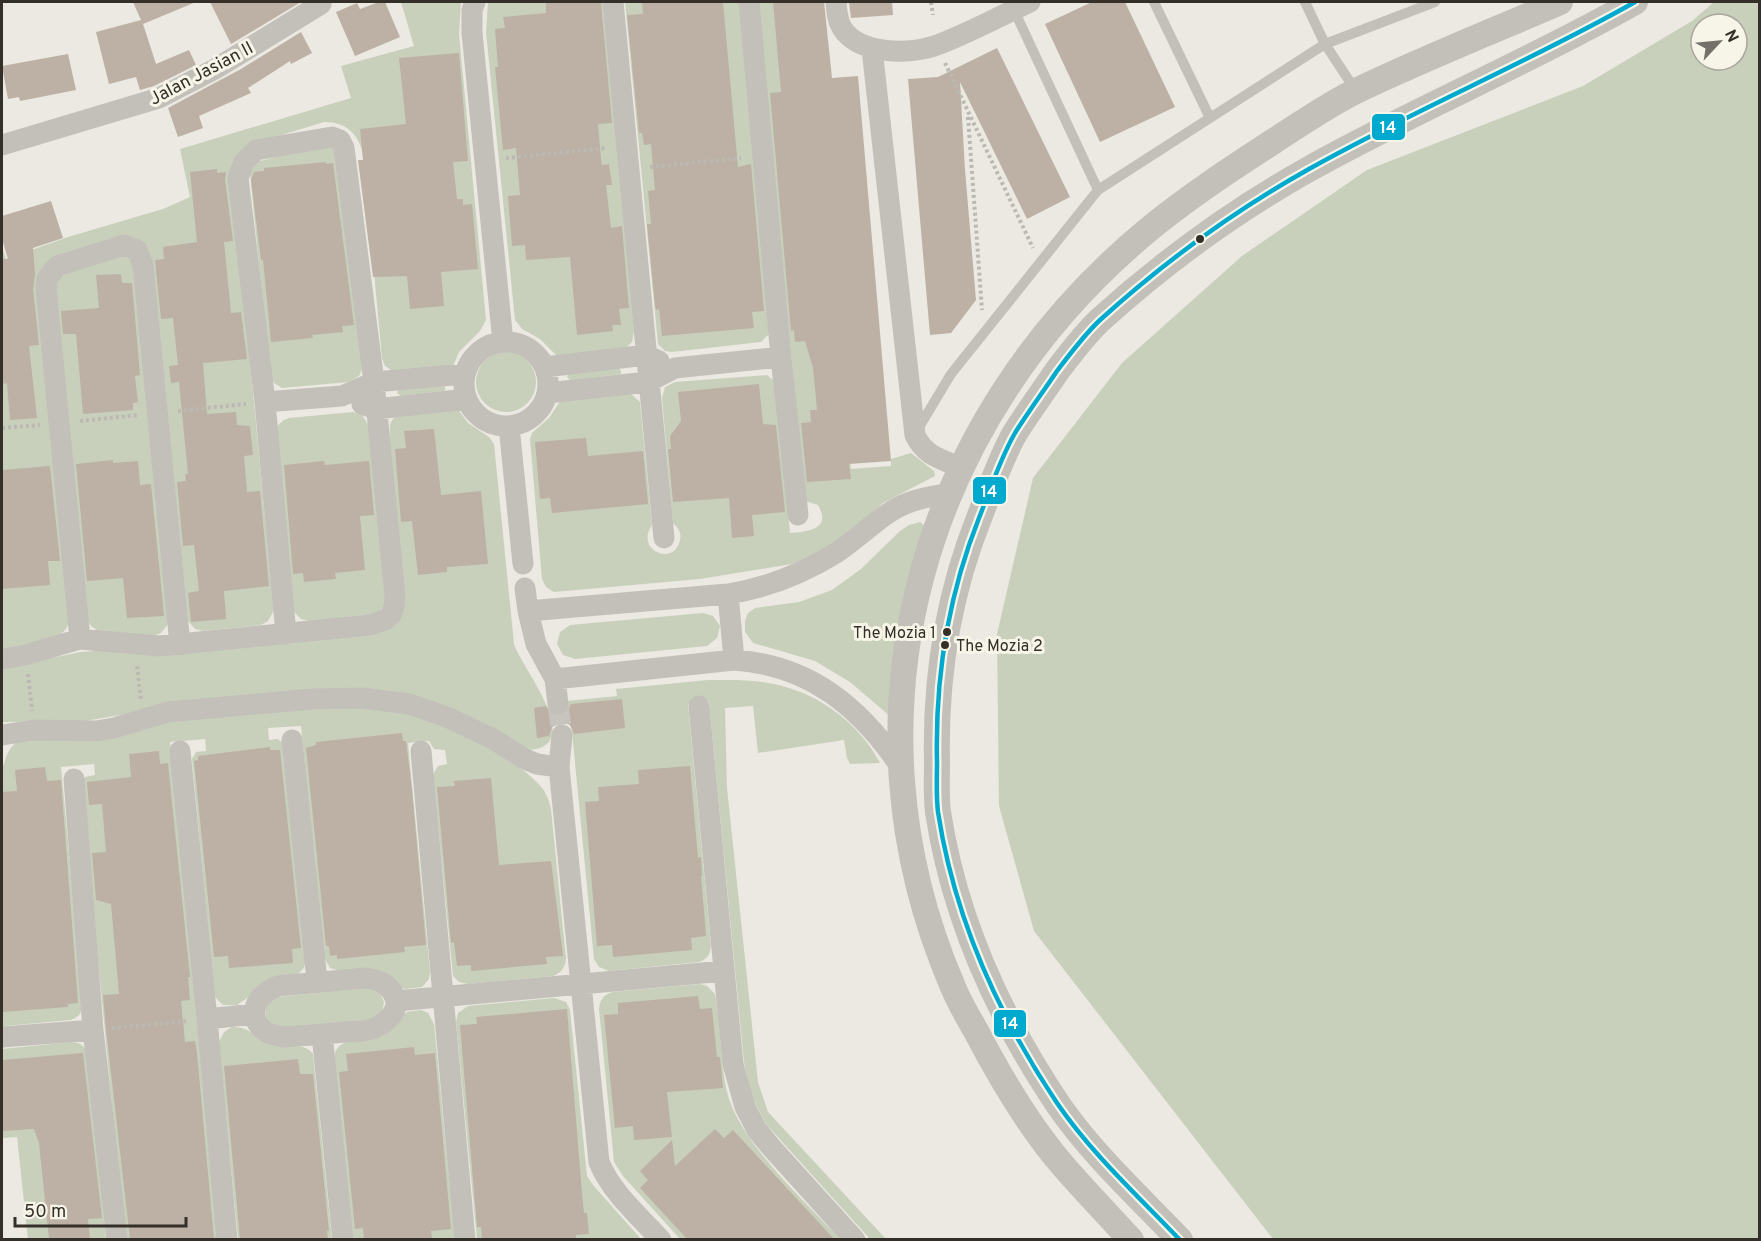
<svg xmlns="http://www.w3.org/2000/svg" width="1761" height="1241" font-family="Overpass,sans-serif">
	<rect width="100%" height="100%" fill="#ebe9e1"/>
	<path fill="#c8d0bc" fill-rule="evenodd" d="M401,2H461L459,34L486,320L480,331L459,352L453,366L391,370L385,366L382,358L363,154C358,133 346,122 324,122L265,140L232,175L274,610L268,621L261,625L203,631L195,629L188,621L153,265L119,236L61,254L50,260L40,272L69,621C68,626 66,630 62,633C54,639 12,648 2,648V247L6,259L68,237L163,209L190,197L180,149L351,98L341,66L414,46Z
		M488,2H604L634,331L632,342L626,348L567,356L556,355L540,339L522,329L515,320L486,32Z
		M625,2H740L769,334L761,342L672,352L665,351L658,344Z
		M758,2H805L851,469L891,466V459L911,453L934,471L935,476L883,503L832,548L792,564L700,579L554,592L546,587L542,579L530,439L532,433L549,418L561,400L631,394L640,402L652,525C634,551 675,567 680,540C682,533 678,528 673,523L662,398L665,387L675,382L767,375L773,380L776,388L790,533C808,532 832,529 818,505L805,501Z
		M1714,2H1760L1759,1239H1273L1034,931L999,806L997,634L1033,478L1122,363L1242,256L1367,170L1583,86L1692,21ZM1701,24H1737V60H1701Z
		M334,143L363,367L359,376L349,382L282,388L274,383L270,374L250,174L252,167L260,161Z
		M121,254L130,258L133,262L168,624L161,633L153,636L97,630L91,626L88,621L55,287L61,274Z
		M476 382a30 30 0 1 1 60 0a30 30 0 1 1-60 0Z
		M618,368L621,371V374L571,381L567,377L568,374Z
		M445,386V391L401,396L397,393L398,390Z
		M457,408L468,423L489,437L494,444L514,644C519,664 587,745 530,750L439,703L126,714L85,721L2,722V668L81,652L388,630L390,424L395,416Z
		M353,412L362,415L369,426L385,596L384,606L377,614L309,621L301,619L294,612L277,426L284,420L289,418Z
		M920,522L929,529L891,717L850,682L815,661L753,643L745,632V621L748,613L755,608L799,602L832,590L861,569L900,531L909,525Z
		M703,613L713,616L720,626L717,638L707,646L575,659L563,655L557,644L560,632L570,625Z
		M708,680C728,680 748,679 768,683C814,690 858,721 880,763L850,764L847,758L844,740L758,753L753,706L725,708L727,788L758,1082L768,1112L886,1239H870L766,1124L752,1097L744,1062L709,701L688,704L711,946C710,954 708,959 699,962L609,971L599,967L594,959L570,711H567L566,701L617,696L616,689Z
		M312,708C344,708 378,706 409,714C445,723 519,759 542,788C547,794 549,801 551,809L566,959C565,968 561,973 553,976L468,984L459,982L453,976L433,774L438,766L447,764L445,750L434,749L429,741L408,743L430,972L429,979L422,987L405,989L330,968L324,957L301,726L268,728L269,740L277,739L282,742L306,962L303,969L297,975L250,996L237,1005H223L216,998L214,992L192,759L196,752L206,751L205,739L170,742L218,1239H125L81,784L85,777L95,775L94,764L61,767L83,1004C82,1012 79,1018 70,1020L5,1026H2V769C6,759 7,749 17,742L160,723Z
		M700,984L707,986L715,994C722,1028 719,1065 729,1099C745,1147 805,1201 840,1239H680L623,1176L614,1162L599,1009C600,1000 603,995 612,992Z
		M366,988L380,993L384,1002L382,1013L372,1020L280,1028L266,1019C264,1007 267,1004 277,997Z
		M554,998L566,1002L570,1010L587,1176L593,1185L641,1239H477L456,1022L458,1013L468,1006Z
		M421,1010L428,1013L434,1024L455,1239H351L334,1055C341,1035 362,1042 379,1037C392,1034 396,1018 407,1012C411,1011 417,1011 421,1010Z
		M232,1027C253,1026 256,1042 274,1046C288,1049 303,1041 313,1054L332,1239H238L219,1042L224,1032Z
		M72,1042C82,1043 85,1047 89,1056L106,1239H28L17,1137L2,1138V1049Z"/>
	<path fill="#bcb1a4" d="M133,2H196L143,24L156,64L189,50L196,65L154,86L140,90L136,77L109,84L96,32L141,20Z
		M210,2H301L231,44Z
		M379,2H385L400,37L355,56L336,12L357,3L360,9Z
		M546,2H601L612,123L598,124L601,159L602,165L609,164L612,185H606L611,228L622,226L629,308L619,309L621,325H612L613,331L577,335L570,257L526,260L525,245L512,246L508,196L520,195L516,148L503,150L495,67H498L495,29L505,28L503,17L546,13Z
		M642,2H723L738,167L751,164L764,311L752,312L754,328L662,336L659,309L656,310L655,305L647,224H651L648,191L655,190L651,144L644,145L642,133H639L627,15L643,14Z
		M773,2H824L832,78L858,76L891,461L849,464L851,479L807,482L801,423L811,422L810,410H817L813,368L805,341L795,342L794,330L791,331L770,93L781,92Z
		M849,2H892L893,15L851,18Z
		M1092,2H1125L1175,107L1100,142L1045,24Z
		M301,32L312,53L291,64L290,61L248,88L251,93L199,116L203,128L178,137L168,108L241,69Z
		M997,48L1070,197L1027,219L960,82L965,170L976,300L951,333L930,335L908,79L938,77Z
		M459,53L468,161L453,162L457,199H463V205L472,204L478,269L441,272L444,306L410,309L407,276L373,277L358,160H363L360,129L406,124L399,58Z
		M68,54L76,90L20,101L19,97L8,99L2,66Z
		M326,162V164L333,163L354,325L342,326L343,332L312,335L313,338L271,342L263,260H261L251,180L254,172L264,171V168Z
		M217,169V173L226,172L225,180L233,241L224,242L231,313L241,312L247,359L203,363L207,414L236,412L237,425L250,426L253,455L244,456L247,492L260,491L269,586L224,591L226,619L191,622L188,593L199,591L194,545L183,546L177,482L186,481L185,474H188L179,382L171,383L169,366L178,365L173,318L161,319L155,260L164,259L163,247L197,242L190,172Z
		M51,201L63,238L33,248L35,275L33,289L39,345L29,346L37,418L10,420L7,383L2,384V259H8L2,239V216Z
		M121,274L122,283H132L140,375L135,376L138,402L133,403V410L83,414L76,334H63L61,311L99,308L96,275Z
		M759,384L763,424L776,425L785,512L752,515L754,536L732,538L729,498L673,502L668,449H671L670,436L681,421L678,392Z
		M434,429L441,495L481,491L488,564L447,567V572L418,575L412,521L401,522L395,449L406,448L404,431Z
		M586,438L588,456L643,451L648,504L552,513L550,498L540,499L535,442Z
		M113,460V463L138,461L140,485L151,484L164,616L127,618L123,578L87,581L76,464Z
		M324,461L325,465L369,461L374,515L360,516L365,570L335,573L336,579L304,582L303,573L293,574L284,465Z
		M50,466L60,561H48L50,585L2,589V470Z
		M622,699L625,728L574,734L570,725L563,722L552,727L549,736L537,738L534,708L546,706L552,715L559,717L566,714L571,704Z
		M402,733L403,741H406L412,790L426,945L404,947L405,952L337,959V955L330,956L329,946H326L306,748L316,745V742Z
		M270,747V750H280L301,948L292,949L293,963L229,968L228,956L214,957L194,761L198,760V756Z
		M159,751L160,764L168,763L190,977H188L190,1000L181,1001L185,1042L195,1041L197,1053L214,1239H130L106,1029L103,995L119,994L111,904L96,900L92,853L106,852L102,804L89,805L87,782L131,777L129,754Z
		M690,766L698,858L701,857L702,876H701L706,936L691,938L692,950L613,957L612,945L597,946L585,802L599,801L598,787L639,784L638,770Z
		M45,767L47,781L61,780L78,1003L68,1004V1007L2,1012V792L17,791L15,770Z
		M491,778L499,865L551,861L563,956L546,957L547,964L471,971V965L457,966L454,942L451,943L437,787L455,786L454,781Z
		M698,996L700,1009L712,1008L717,1057H720L723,1088L667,1092L672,1137L634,1140L633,1126L615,1128L604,1015L618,1014V1003Z
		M567,1009L582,1193L584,1213H587L589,1234L576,1235V1239H482L481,1227H477L460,1025L477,1024L476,1017Z
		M414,1047L415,1055L435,1053L451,1229L431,1231L432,1238L364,1239L363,1228L355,1229L339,1072L348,1071L346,1054Z
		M83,1053L102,1218L88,1219L90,1239H49L39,1143L34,1129L2,1131V1060Z
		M298,1059L300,1074H313L329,1231H327L328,1239H240L224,1066Z
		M715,1129L724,1138L733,1130L834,1239H687L640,1188L648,1180L640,1171L672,1140L675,1166Z"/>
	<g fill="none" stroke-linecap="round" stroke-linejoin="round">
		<path stroke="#c6c4bc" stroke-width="21" stroke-dasharray="21 10" stroke-linecap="butt" d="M558,704L562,735"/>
		<path stroke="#bcb9b2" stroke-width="4" stroke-dasharray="3 3" stroke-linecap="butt" d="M931,2L933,15
			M945,63L1033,248
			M968,117L982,310
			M506,158L606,148
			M650,167L741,158
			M178,411L246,404
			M80,421L138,415
			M2,428L40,425
			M137,666L141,700
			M28,674L32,711
			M112,1028L186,1021"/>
		<path stroke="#c3c0ba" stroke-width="10" d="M1154,2L1210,118
			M1305,2L1325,44L1356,91
			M1014,10L1098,190
			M918,429L951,374L1098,190L1325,44L1435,2"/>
		<path stroke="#c3c0ba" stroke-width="21" d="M475,2L472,10V33L503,342
			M613,2L664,538
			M749,2L781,357L798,515
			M836,2C837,11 837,20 842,28C859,55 911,55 937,45C969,33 1000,16 1030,2
			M872,49L915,435C924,455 940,459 960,467
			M2,145L159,98L215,69L321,4L320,2
			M464 384a42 42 0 1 1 84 0a42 42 0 1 1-84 0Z
			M545,367L646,355L659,361
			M547,393L648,382L675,368L781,357
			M265,402L342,396L374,382L465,374
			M362,404L376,409L467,399
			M509,426L523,564
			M525,588L528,611L536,644L555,679L558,704
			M728,594L734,660
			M528,611L728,594C766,588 802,574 836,553C854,541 870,526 887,514C905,501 928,496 949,494
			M80,639L46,288L47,279L57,266L124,245L137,250L143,265L180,645
			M2,659L25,655L80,639L159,646L370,625L385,620L391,615L394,607L395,596L374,382L344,148L340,140L332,137L256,150L244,162L238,178L265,402L286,634
			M555,679L734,660C809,665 859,706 900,766
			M699,706L733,1064L745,1107L757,1130L771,1147L855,1240
			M2,735L34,730L96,731L114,728L168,712L312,699L362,698L409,704L447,717L493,739L525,759L537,764L559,767
			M562,735L559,767L599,1162C611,1192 639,1216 661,1240
			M292,740L317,981
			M180,751L207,1019L227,1240
			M421,751L465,1240
			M74,779L93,1030L117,1240
			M366,978C379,980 391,985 395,998C400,1012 384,1025 372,1029C364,1032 353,1031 344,1032C324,1034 304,1036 283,1037C248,1033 244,999 278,986Z
			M396,1001L724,971
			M207,1019L254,1014
			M322,1034L343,1240
			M2,1037L93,1030"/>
		<path stroke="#c3c0ba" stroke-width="26" d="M1131,1240C1109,1216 1086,1192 1065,1168C1029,1127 1001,1079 976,1031C968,1017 959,1002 953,987C835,714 922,417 1148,230C1188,197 1231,169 1274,141C1302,123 1329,104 1358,90C1425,58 1493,31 1560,2
			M1180,1240C1138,1196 1091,1153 1057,1103C999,1016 954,917 938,812C936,796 937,779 937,762C935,679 948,596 979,518C990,490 1000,459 1015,433C1028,412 1043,392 1057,371C1070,354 1084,335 1100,320C1163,263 1234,211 1309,169C1416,109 1529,62 1635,2"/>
		<g stroke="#f7f4e8" stroke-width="9">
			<path id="bus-1" d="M1180,1240C1138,1196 1091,1153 1057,1103C999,1016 954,917 938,812C936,796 937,779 937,762C935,679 948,596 979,518C990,490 1000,459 1015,433C1028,412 1043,392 1057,371C1070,354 1084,335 1100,320C1163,263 1234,211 1309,169C1416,109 1529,62 1635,2"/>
		</g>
		<use href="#bus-1" stroke="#00a9ce" stroke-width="4.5"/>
	</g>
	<g fill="#342f29" stroke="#f7f4e8" stroke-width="2">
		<circle cx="1200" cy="239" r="5"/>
		<circle cx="947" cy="632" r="5"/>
		<circle cx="945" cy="645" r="5"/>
	</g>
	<g text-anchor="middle" stroke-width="6" stroke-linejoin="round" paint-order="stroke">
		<g font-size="16" fill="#342f29" stroke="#f7f4e8" text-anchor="end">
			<text x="936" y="638">The Mozia 1</text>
			<text x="956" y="651" text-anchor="start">The Mozia 2</text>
		</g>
		<g font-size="18" fill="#342f29" stroke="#f7f4e8">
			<text transform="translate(201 73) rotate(-28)" y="6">Jalan Jasian II</text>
		</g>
	</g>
	<g stroke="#f7f4e8" stroke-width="2">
		<rect x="1371" y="113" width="35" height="28" rx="6" fill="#00a9ce"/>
		<rect x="972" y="476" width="35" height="29" rx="6" fill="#00a9ce"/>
		<rect x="993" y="1009" width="34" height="29" rx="6" fill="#00a9ce"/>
	</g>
	<g font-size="16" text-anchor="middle" font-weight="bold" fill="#fff">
		<text x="1388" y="133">14</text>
		<text x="989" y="497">14</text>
		<text x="1010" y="1029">14</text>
	</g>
	<rect width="1761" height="1241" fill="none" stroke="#342f29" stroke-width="6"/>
	<g transform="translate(1719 42) rotate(64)"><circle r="28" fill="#f7f4e8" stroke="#a9a59c" stroke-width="1.5"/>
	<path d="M0-4.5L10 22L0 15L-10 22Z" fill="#747069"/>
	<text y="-9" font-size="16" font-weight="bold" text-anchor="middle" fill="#342f29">N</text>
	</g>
	<path d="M15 1217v9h171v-9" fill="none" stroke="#342f29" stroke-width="3"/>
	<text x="24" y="1217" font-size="18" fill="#342f29" stroke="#f7f4e8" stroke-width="4.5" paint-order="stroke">50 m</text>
</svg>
